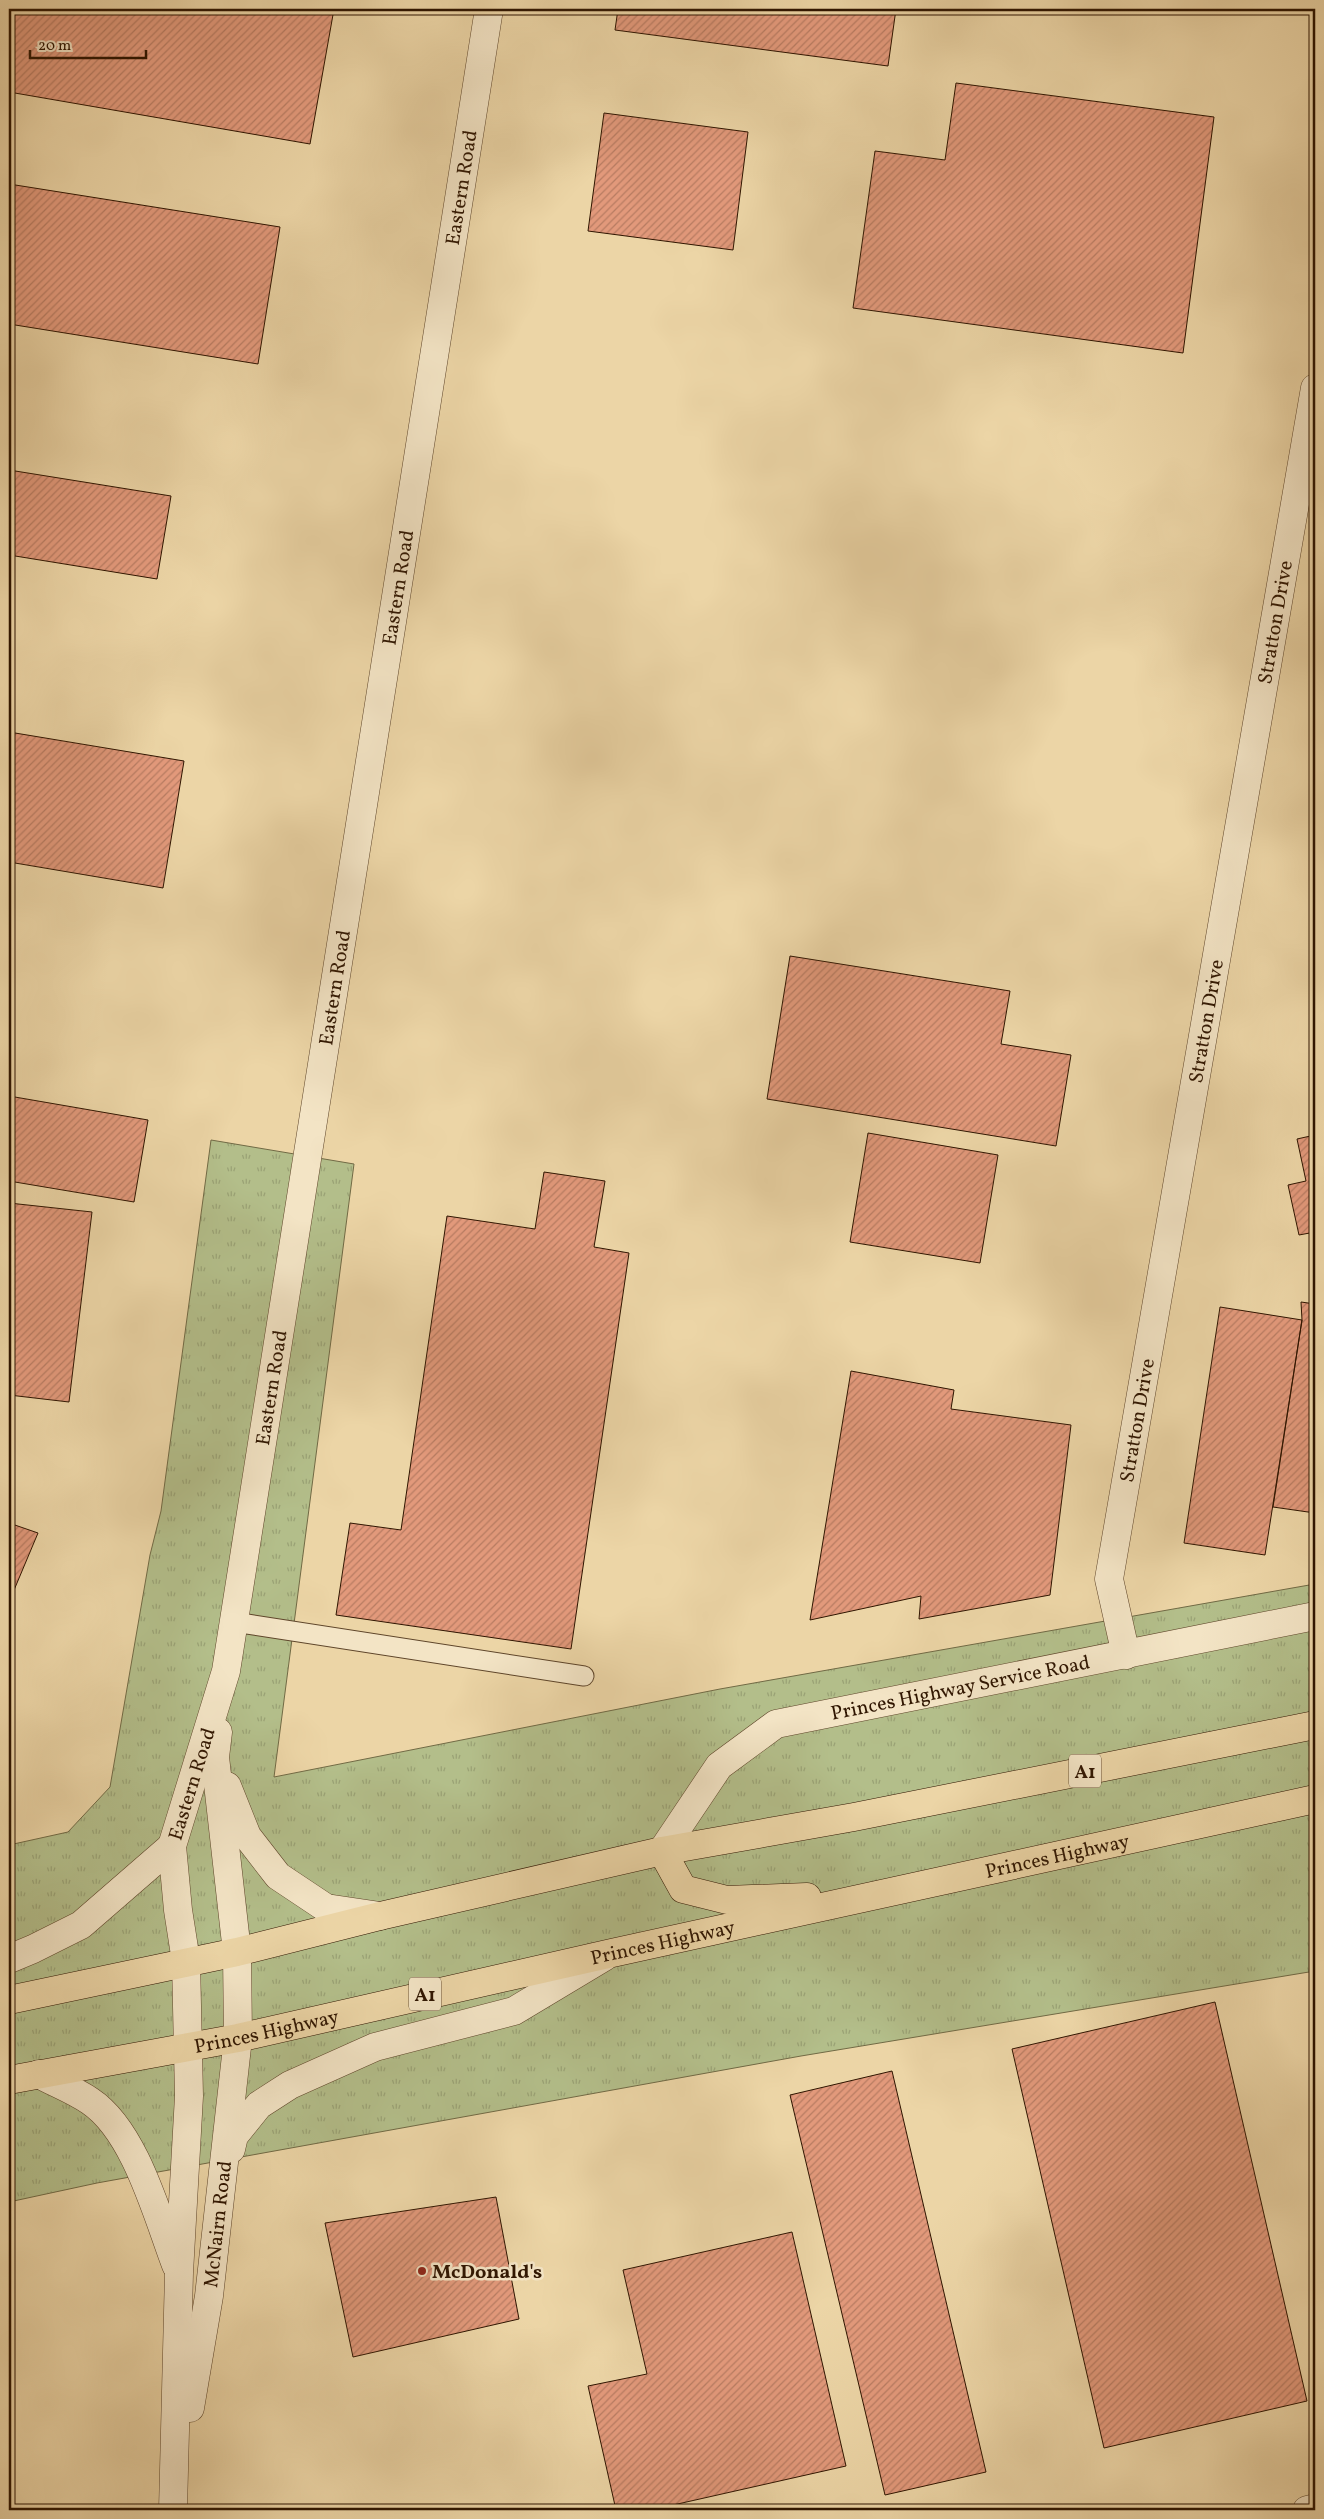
<svg xmlns="http://www.w3.org/2000/svg" width="1324" height="2519" font-family="Vollkorn,serif">
	<defs>
		<pattern id="grass-tufts" width="24" height="20" patternUnits="userSpaceOnUse" patternTransform="scale(1.25)"><rect width="24" height="20" fill="#b3be8a"/><path d="M3 7l-1-3M5 7V3M7 7l1-3M15 17l-1-3M17 17v-4M19 17l1-3" fill="none" stroke="#9aa275"/></pattern>
		<pattern id="building-hatch" width="6" height="6" patternUnits="userSpaceOnUse" patternTransform="scale(1.25)"><rect width="6" height="6" fill="#e2997b"/><path d="M-1 1l2-2M0 6l6-6M5 7l2-2" fill="none" stroke="#b87c62"/></pattern>
	</defs>
	<rect width="100%" height="100%" fill="#ecd5a6"/>
	<filter id="stains"><feTurbulence type="fractalNoise" baseFrequency=".004" numOctaves="4"/><feColorMatrix values="0 0 0 0 .2 0 0 0 0 .09 0 0 0 0 .02 0 0 0 .5 -.17"/></filter>
	<radialGradient id="worn" r=".72"><stop offset=".6" stop-color="#630" stop-opacity="0"/><stop offset="1" stop-color="#630" stop-opacity=".3"/></radialGradient>
	<path fill="url(#grass-tufts)" stroke="#716a45" d="M211,1140L354,1164L274,1777L720,1689L1315,1584V1971L801,2056L97,2183L9,2202V1845L68,1832L110,1787L150,1555L161,1511Z"/>
	<path fill="url(#building-hatch)" stroke="#2f1500" d="M9,9H334L310,144L9,92Z
		M618,9H896L888,66L615,30Z
		M956,83L1214,117L1183,353L853,308L875,151L945,160Z
		M604,113L748,132L733,250L588,231Z
		M9,184L280,227L258,364L9,324Z
		M9,470L171,496L157,579L9,555Z
		M9,732L184,761L163,888L9,862Z
		M790,956L1010,991L1001,1044L1071,1055L1056,1146L767,1099Z
		M9,1096L148,1120L134,1202L9,1181Z
		M868,1133L998,1155L980,1263L850,1242Z
		M1315,1135V1232L1299,1235L1288,1185L1306,1181L1297,1139Z
		M544,1172L605,1181L594,1247L629,1253L571,1649L336,1615L350,1523L401,1530L447,1216L535,1229Z
		M9,1203L92,1212L69,1402L9,1395Z
		M1301,1302L1315,1304V1513L1273,1507L1302,1320Z
		M1220,1307L1302,1320L1265,1555L1184,1543Z
		M851,1371L954,1390L951,1409L1071,1425L1050,1595L919,1619L921,1596L810,1620Z
		M9,1523L38,1533L9,1602Z
		M1215,2002L1307,2401L1104,2448L1012,2049Z
		M892,2071L986,2472L885,2495L790,2095Z
		M496,2197L519,2319L353,2357L325,2223Z
		M792,2232L846,2466L651,2510H616L588,2386L647,2374L623,2270Z"/>
	<g fill="none" stroke-linecap="round" stroke-linejoin="round">
		<g stroke="#5e452a" stroke-width="21">
			<path id="service" d="M234,1622L584,1676"/>
		</g>
		<g stroke="#5e452a" stroke-width="29">
			<g id="minor">
				<path id="s1" d="M1126,1655L1109,1579L1315,388"/>
				<path d="M218,1732L215,1757L237,1952"/>
				<path d="M227,1786L247,1836L278,1876L326,1908L380,1916"/>
				<path id="s2" d="M662,1851L719,1766L776,1724L1315,1616"/>
				<path d="M9,1959L33,1949L81,1925L172,1846"/>
				<path id="s3" d="M186,1961L178,1910L172,1846L226,1671L489,9"/>
				<path d="M1307,2510L1315,2508"/>
			</g>
		</g>
		<g stroke="#5e452a" stroke-width="29">
			<g id="tertiary">
				<path d="M39,2074C55,2083 74,2090 90,2101C135,2131 157,2215 176,2265"/>
				<path d="M231,2149L234,2136L259,2105L290,2085L375,2047L514,2011L604,1957"/>
				<path id="s4" d="M190,2408L209,2296L238,2038L237,1952"/>
				<path d="M173,2510L179,2273L189,2096L186,1961"/>
			</g>
		</g>
		<g stroke="#2f1500" stroke-width="29">
			<g id="trunk">
				<path d="M662,1851L683,1889L727,1900L807,1897"/>
				<path d="M9,2000L237,1952L380,1916L662,1851L854,1817L1315,1725"/>
				<path id="s5" d="M9,2080L238,2038L612,1953L1315,1799"/>
			</g>
		</g>
		<use href="#service" stroke="#f3e4c5" stroke-width="19"/>
		<use href="#minor" stroke="#f3e4c5" stroke-width="28"/>
		<use href="#tertiary" stroke="#f3e4c5" stroke-width="28"/>
		<use href="#trunk" stroke="#ecd5a6" stroke-width="28"/>
	</g>
	<circle fill="#8f2418" stroke="#f3e4c5" stroke-width="2" cx="422" cy="2271" r="5"/>
	<g text-anchor="middle" stroke-width="5" stroke-linejoin="round" paint-order="stroke">
		<g fill="#f3e4c5" stroke="#6a533b" stroke-width="1">
			<rect x="1069" y="1754.5" width="32" height="33" rx="4"/>
			<rect x="409" y="1977.5" width="32" height="33" rx="4"/>
		</g>
		<g font-size="19" font-weight="bold" fill="#2f1500">
			<text x="1085" y="1778">A1</text>
			<text x="425" y="2001">A1</text>
		</g>
		<g font-size="20" fill="#2f1500" stroke="#f3e4c5">
			<text dy="7" stroke="none"><textPath href="#s3" startOffset="1801">Eastern Road</textPath></text>
			<text dy="7" stroke="none"><textPath href="#s3" startOffset="1396">Eastern Road</textPath></text>
			<text dy="7" stroke="none"><textPath href="#s1" startOffset="1049">Stratton Drive</textPath></text>
			<text dy="7" stroke="none"><textPath href="#s3" startOffset="991">Eastern Road</textPath></text>
			<text dy="7" stroke="none"><textPath href="#s1" startOffset="644">Stratton Drive</textPath></text>
			<text dy="7" stroke="none"><textPath href="#s3" startOffset="586">Eastern Road</textPath></text>
			<text dy="7" stroke="none"><textPath href="#s1" startOffset="239">Stratton Drive</textPath></text>
			<text dy="7" stroke="none"><textPath href="#s2" startOffset="361">Princes Highway Service Road</textPath></text>
			<text dy="7" stroke="none"><textPath href="#s3" startOffset="181">Eastern Road</textPath></text>
			<text dy="7" stroke="none"><textPath href="#s5" startOffset="1072">Princes Highway</textPath></text>
			<text dy="7" stroke="none"><textPath href="#s5" startOffset="668">Princes Highway</textPath></text>
			<text dy="7" stroke="none"><textPath href="#s5" startOffset="262">Princes Highway</textPath></text>
			<text dy="7" stroke="none"><textPath href="#s4" startOffset="186">McNairn Road</textPath></text>
		</g>
		<g font-size="20" font-weight="bold" fill="#2f1500" stroke="#f3e4c5" text-anchor="start">
			<text x="432" y="2278">McDonald's</text>
		</g>
	</g>
	<rect width="1324" height="2519" fill="none" stroke="#ecd5a6" stroke-width="30"/>
	<rect x="10" y="10" width="1304" height="2499" fill="none" stroke="#2f1500" stroke-width="2.5"/>
	<rect x="15" y="15" width="1294" height="2489" fill="none" stroke="#2f1500"/>
	<path d="M30 50v8h116v-8" fill="none" stroke="#2f1500" stroke-width="2.5"/>
	<text x="38" y="50" font-size="15" fill="#2f1500" stroke="#f3e4c5" stroke-width="4" paint-order="stroke">20 m</text>
	<rect width="100%" height="100%" filter="url(#stains)"/>
	<rect width="100%" height="100%" fill="url(#worn)"/>
</svg>
